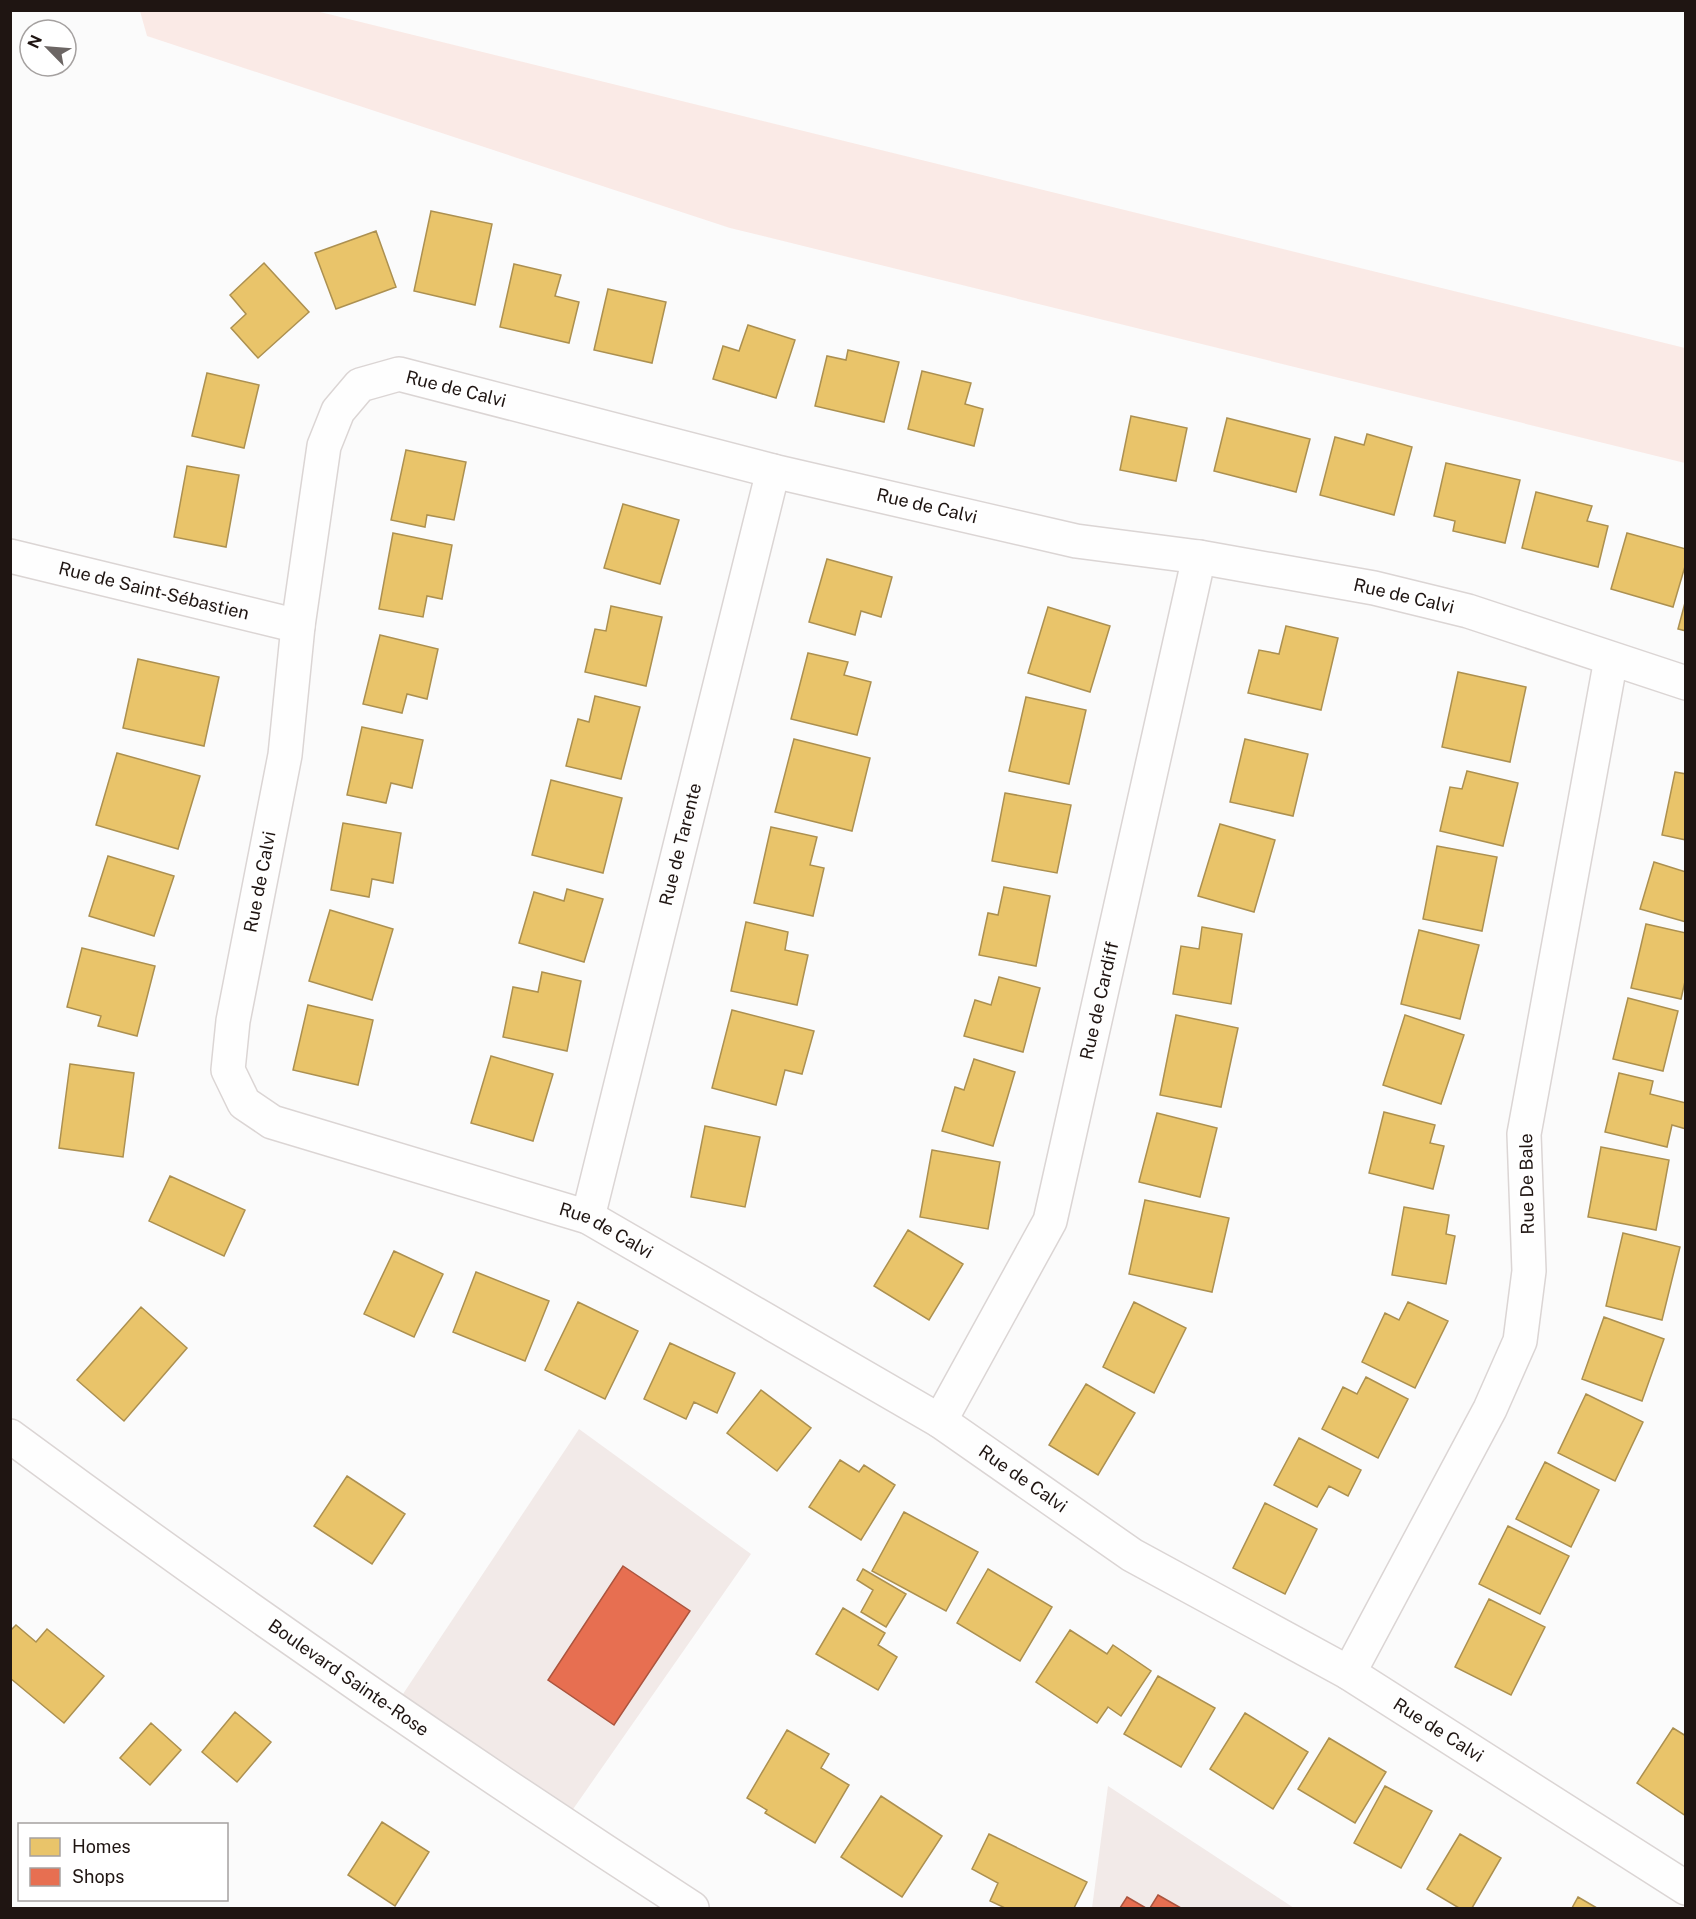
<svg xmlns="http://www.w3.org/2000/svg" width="1696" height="1919" font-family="'Public Sans',sans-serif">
	<rect width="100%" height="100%" fill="#fbfbfb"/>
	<path fill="#f2eae8" d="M579,1429L751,1554L569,1815L401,1697Z
		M1108,1786L1294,1908H1092Z"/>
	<path fill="#faeae6" d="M140,11H316L1685,348V463L730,228L147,36Z"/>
	<path fill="#e9c46a" stroke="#ac9050" stroke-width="1.5" d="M431,211L492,224L475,305L414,291Z
		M376,231L396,287L336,309L315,253Z
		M264,263L309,312L258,358L231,328L246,314L230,295Z
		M514,264L561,275L555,296L579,302L569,343L500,327Z
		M608,289L666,302L652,363L594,350Z
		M748,325L795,340L776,398L713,379L723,346L739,351Z
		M848,350L899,362L884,422L815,406L827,356L846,360Z
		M922,371L971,383L965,404L983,409L974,446L908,429Z
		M207,373L259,385L244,448L192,436Z
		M1131,416L1187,428L1176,481L1120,470Z
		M1227,418L1310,439L1296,492L1214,471Z
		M1367,434L1412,447L1394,515L1320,495L1335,437L1364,445Z
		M406,450L466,462L454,520L427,515L425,527L391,520Z
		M1446,463L1520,480L1505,543L1453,531L1455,521L1434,516Z
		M187,466L239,475L226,547L174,537Z
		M1536,492L1592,506L1587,521L1608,526L1598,567L1522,548Z
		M623,504L679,520L660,584L604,568Z
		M393,533L452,545L442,599L427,596L423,617L379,609Z
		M1627,533L1686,549V563L1673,607L1611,589Z
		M827,559L892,577L881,617L861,611L855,635L809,622Z
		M1686,599V631L1678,629Z
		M611,606L662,617L646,686L585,672L595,629L606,631Z
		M1048,607L1110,626L1090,692L1028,673Z
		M1286,626L1338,638L1321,710L1248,693L1259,650L1279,654Z
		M380,635L438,649L427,699L407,694L402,713L363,704Z
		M808,653L848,662L844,675L871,682L857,735L791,719Z
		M138,659L219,677L204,746L123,728Z
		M1458,672L1526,687L1510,762L1442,747Z
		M595,696L640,707L621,779L566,766L578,719L589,722Z
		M1026,697L1086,710L1069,784L1009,771Z
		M362,727L423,740L412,788L391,783L386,803L347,795Z
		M794,739L870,758L852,831L775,812Z
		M1245,739L1308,754L1293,816L1230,802Z
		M117,753L200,776L178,849L96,825Z
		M1467,771L1518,783L1503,846L1440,831L1450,787L1462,789Z
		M1675,772L1686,774V840L1662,835Z
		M551,780L622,798L603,873L532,855Z
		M1005,793L1071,805L1057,873L992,861Z
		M343,823L401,833L393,883L372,879L369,897L331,890Z
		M1220,824L1275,840L1254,912L1198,896Z
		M771,827L817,837L810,865L824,868L813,916L754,903Z
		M1437,846L1497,857L1482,931L1423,919Z
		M108,856L174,876L154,936L89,916Z
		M1654,862L1686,872V922L1640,909Z
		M1004,887L1050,896L1036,966L979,955L988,913L998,915Z
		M567,889L603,899L584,962L519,943L534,892L564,901Z
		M330,910L393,929L372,1000L309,981Z
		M746,922L788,932L785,950L808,955L797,1005L731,991Z
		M1646,924L1686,933V977L1681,999L1631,988Z
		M1202,927L1242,934L1231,1004L1173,994L1181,946L1199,949Z
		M1419,930L1479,945L1460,1019L1401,1004Z
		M82,948L155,966L137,1036L98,1026L101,1016L67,1007Z
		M542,972L581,981L567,1051L503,1037L513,987L538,992Z
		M999,977L1040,988L1023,1052L964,1036L975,1000L991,1005Z
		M1628,998L1678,1011L1663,1071L1613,1059Z
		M308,1005L373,1020L358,1085L293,1070Z
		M732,1010L814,1031L802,1074L785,1070L776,1105L712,1088Z
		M1176,1015L1238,1028L1221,1107L1160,1095Z
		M1405,1015L1464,1035L1441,1104L1383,1085Z
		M491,1056L553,1074L533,1141L471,1123Z
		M974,1059L1015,1072L993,1146L942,1131L955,1087L964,1090Z
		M70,1064L134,1073L123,1157L59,1148Z
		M1619,1073L1653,1081L1650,1094L1686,1103V1129L1672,1125L1667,1147L1605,1132Z
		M1384,1112L1435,1125L1430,1143L1444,1146L1433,1189L1369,1173Z
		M1157,1113L1217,1128L1200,1197L1139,1182Z
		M705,1126L760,1137L745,1207L691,1197Z
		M1601,1147L1669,1160L1656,1230L1588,1217Z
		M932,1150L1000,1162L988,1229L920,1217Z
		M170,1176L245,1210L224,1256L149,1221Z
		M1145,1200L1229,1218L1212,1292L1129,1274Z
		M1404,1207L1449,1215L1446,1234L1455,1236L1446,1284L1392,1275Z
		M908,1230L963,1264L929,1320L874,1286Z
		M1623,1233L1680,1247L1662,1320L1606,1306Z
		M394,1251L443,1274L414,1337L364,1314Z
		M476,1272L549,1301L525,1361L453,1332Z
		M578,1302L638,1331L605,1399L545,1370Z
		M1134,1302L1186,1328L1154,1393L1103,1367Z
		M1408,1302L1448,1321L1415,1388L1362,1362L1385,1313L1399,1320Z
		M141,1307L187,1348L124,1421L77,1380Z
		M1604,1317L1664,1339L1642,1401L1582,1379Z
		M670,1343L735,1373L717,1413L694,1402L686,1419L644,1399Z
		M1366,1377L1408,1399L1378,1458L1322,1429L1343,1387L1357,1394Z
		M1086,1384L1135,1413L1098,1475L1049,1445Z
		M761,1390L811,1428L777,1471L727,1433Z
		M1586,1394L1643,1422L1615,1481L1558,1453Z
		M1299,1438L1361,1470L1348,1496L1329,1486L1317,1507L1274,1485Z
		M840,1460L859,1472L864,1465L895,1485L861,1540L809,1507Z
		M1545,1462L1599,1490L1571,1547L1516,1519Z
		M347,1476L405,1514L372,1564L314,1526Z
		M1265,1503L1317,1529L1285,1594L1233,1568Z
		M904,1512L978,1552L946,1611L872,1571Z
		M1508,1526L1569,1556L1540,1614L1479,1584Z
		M863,1569L906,1594L886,1627L861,1612L873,1590L857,1580Z
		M988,1569L1052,1607L1020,1661L957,1623Z
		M1489,1599L1545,1627L1511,1695L1455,1667Z
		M843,1608L885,1633L878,1645L897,1657L878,1690L816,1654Z
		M16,1625L36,1642L47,1629L104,1676L64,1723L10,1678V1631Z
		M1070,1630L1107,1654L1113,1645L1151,1671L1121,1716L1108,1707L1097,1723L1036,1682Z
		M1158,1676L1215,1708L1181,1767L1124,1734Z
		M235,1712L271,1742L237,1782L202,1752Z
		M1245,1713L1308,1752L1273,1809L1210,1769Z
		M151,1723L181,1750L150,1785L120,1758Z
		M1673,1728L1686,1736V1816L1637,1783Z
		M787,1730L829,1754L821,1768L849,1785L815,1843L765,1813L767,1810L747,1798Z
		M1329,1738L1386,1772L1355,1823L1298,1789Z
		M1385,1786L1432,1811L1401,1868L1354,1843Z
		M881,1796L942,1836L902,1897L841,1857Z
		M382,1822L429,1852L395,1906L348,1875Z
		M989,1834L1087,1882L1074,1908H1005L990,1901L998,1883L972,1869Z
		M1460,1834L1501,1858L1472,1908H1459L1427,1889Z
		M1578,1897L1597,1908H1572Z"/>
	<path fill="#e76f51" stroke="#ab543e" stroke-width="1.5" d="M623,1566L690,1611L614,1725L548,1680Z
		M1158,1895L1181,1908H1150Z
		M1127,1897L1146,1908H1120Z"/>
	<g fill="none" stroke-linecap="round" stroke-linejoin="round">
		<g stroke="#dbd5d4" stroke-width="36">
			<g id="minor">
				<path id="s1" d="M10,556L298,626"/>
				<path id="s2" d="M1686,683L1468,611L1374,588L1199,557L1076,541L773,471L399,374L360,385L338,411L324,446L298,626L285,755L233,1021L228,1070L244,1103L272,1122L588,1217L940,1421L1132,1555L1349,1673L1686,1888"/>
				<path id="s3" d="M588,1217L773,471"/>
				<path id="s4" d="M940,1421L1050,1221L1199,557"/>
				<path d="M1349,1673L1490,1409L1520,1341L1529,1271L1524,1134L1611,659"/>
			</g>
		</g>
		<g stroke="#dbd5d4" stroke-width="36">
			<g id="tertiary">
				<path id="s5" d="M10,1436C232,1600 460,1758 692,1908"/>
			</g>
		</g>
		<use href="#minor" stroke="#fefefe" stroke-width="33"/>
		<use href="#tertiary" stroke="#fefefe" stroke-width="33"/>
	</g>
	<g text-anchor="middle" stroke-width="6" stroke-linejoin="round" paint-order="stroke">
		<g font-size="18" fill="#1f1512" stroke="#fff">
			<text transform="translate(456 389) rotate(14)" y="6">Rue de Calvi</text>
			<text transform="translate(927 506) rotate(13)" y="6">Rue de Calvi</text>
			<text dy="6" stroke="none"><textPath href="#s1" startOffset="148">Rue de Saint-Sébastien</textPath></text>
			<text transform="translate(1404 596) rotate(13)" y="6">Rue de Calvi</text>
			<text dy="6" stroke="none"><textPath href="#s3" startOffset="384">Rue de Tarente</textPath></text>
			<text transform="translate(260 882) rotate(-79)" y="6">Rue de Calvi</text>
			<text dy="6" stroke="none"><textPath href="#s4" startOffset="454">Rue de Cardiff</textPath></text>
			<text transform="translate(1527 1184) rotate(-91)" y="6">Rue De Bale</text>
			<text dy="6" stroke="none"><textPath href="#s2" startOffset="2492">Rue de Calvi</textPath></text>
			<text dy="6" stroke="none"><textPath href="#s2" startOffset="2978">Rue de Calvi</textPath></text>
			<text dy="6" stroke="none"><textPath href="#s5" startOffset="416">Boulevard Sainte-Rose</textPath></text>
			<text dy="6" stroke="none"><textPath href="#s2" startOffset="3464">Rue de Calvi</textPath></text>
		</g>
	</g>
	<rect width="1696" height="1919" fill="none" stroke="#1f1512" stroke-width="24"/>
	<rect x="18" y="1823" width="210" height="78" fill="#ffffff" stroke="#a5a1a0" stroke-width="1.5"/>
	<rect x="30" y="1838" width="30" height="18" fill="#e9c46a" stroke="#a5a1a0" stroke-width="1.5"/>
	<text x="72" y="1853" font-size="18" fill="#1f1512">Homes</text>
	<rect x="30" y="1868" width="30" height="18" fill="#e76f51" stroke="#a5a1a0" stroke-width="1.5"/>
	<text x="72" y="1883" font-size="18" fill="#1f1512">Shops</text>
	<g transform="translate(48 48) rotate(295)"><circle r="28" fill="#ffffff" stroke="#a5a1a0" stroke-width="1.5"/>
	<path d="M0-4.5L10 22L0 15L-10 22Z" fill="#6c6664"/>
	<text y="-9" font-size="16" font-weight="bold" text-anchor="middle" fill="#1f1512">N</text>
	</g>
</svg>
